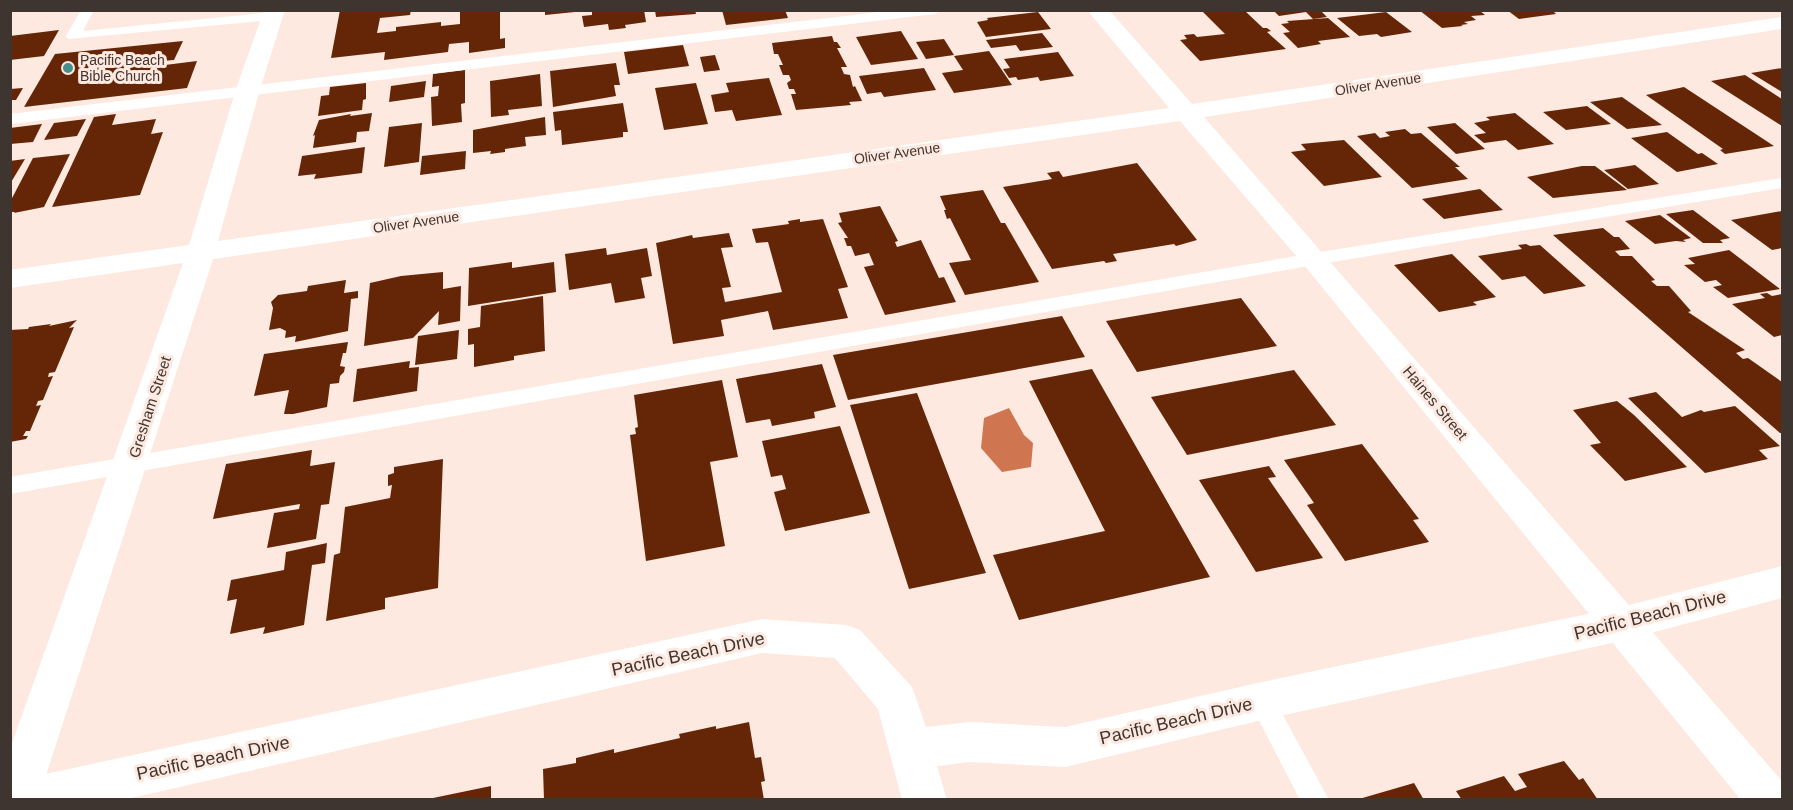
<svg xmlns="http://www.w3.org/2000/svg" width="1793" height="810" font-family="Helvetica,sans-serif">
	<rect width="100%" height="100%" fill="#fee9e0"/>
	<path fill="#cf7651" d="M1009,408L1024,435L1033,443L1031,467L1002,472L981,448L984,418Z"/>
	<path fill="#652607" d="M340,10H411L410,15L380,18L377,33L396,31V27L441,22V26L460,24V10H500V39L505,38V48L469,53V42L449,44L448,52L384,60L385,52L331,58Z
		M545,10H575V12L545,15Z
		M592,10H644L646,22L625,25L626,28L609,30L608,24L584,27L582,16L592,15Z
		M655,10H695L696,14L656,17Z
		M722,10H785L788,18L726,25Z
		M1201,10H1244L1263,28H1267L1271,31L1267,32L1286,49L1200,61L1180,40L1187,39L1184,35L1194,34L1197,37L1225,34Z
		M1273,10H1320L1327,17L1313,19L1306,12L1279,16Z
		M1419,10H1479L1485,15L1471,16L1476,20L1464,22L1468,24L1461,25L1463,26L1442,28Z
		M1507,10H1552L1556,14L1519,19Z
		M1038,12L1051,29L986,37L977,22L988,20L987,18Z
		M1386,12L1412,32L1381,37L1377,34L1359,36L1337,18Z
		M1328,18L1350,37L1318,41L1321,44L1298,48L1283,33L1290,32L1281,24L1289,23L1287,21Z
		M59,30L44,56L10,60V36Z
		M901,31L918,59L871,65L856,37Z
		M1042,33L1053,47L1020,51L1016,45L991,48L986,40Z
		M832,36L834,42H837L841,48H837L847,67H841L844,74L850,75L853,87L855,86L862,101L849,102L851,105L796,110L791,94H796L794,89H789L787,83L791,80L789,75H783L779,65H783L778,54H774L772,43Z
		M944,39L954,55L926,59L916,42Z
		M183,41L174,60L151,62L149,67L197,61L187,88L24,107L55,54Z
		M683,45L689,66L628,74L624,52Z
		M989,51L1012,85L954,93L942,73L963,70L954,56Z
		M1058,52L1074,76L1040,81L1038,77L1018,80L1016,77L1009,78L1003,69L1010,68L1004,59Z
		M715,55L720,70L704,72L700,57Z
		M616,63L620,85H614L616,96L553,107L550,71Z
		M924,68L936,90L884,97L881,92L867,94L859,76Z
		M1782,68V92L1751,73Z
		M465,70V103L461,104L462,122L432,126L431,97L438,96L439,86L432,87L433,74Z
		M540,74L542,106L508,110L509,115L491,117L490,81Z
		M1745,75L1782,99V126L1711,81Z
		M769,78L782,115L736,121L732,110L715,112L711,95L729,92L726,83Z
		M426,81L424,97L389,102L391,86Z
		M366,83V99L363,100L362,110L318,116L321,96L329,95L330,87Z
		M696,83L708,124L664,130L655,88Z
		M1684,87L1774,146L1725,154L1720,150L1723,149L1646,95Z
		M23,88L16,100H10V89Z
		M1622,97L1662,125L1627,129L1590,102Z
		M623,103L628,132H623V137L562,145L561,130L555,131L553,112Z
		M1587,106L1611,124L1566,130L1543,112Z
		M372,113L369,131L357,132L356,142L313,148L315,135L313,136L319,120L351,114L350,116Z
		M1515,113L1554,144L1518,150L1506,140L1484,143L1474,135L1486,133L1474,123L1490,120L1486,117Z
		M116,114L112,125L156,119L151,134L163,132L140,195L52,207L94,117Z
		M545,117L546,135L525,137L526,146L505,149V152L490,154L491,151L473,153V130Z
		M86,119L77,136L44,140L54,123Z
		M422,123L419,162L384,167L389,127Z
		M1455,123L1485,149L1456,154L1427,127Z
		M42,124L33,142L10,144V128Z
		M1405,129L1411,134L1421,133L1460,167H1455L1468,179L1412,188L1357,136L1375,133L1380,138L1390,136L1385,132Z
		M1667,132L1698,154L1702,153L1718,164L1677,172L1631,138Z
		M1344,140L1382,177L1324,186L1291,152L1306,150L1301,144Z
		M365,147L362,173L314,179L316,174L298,176L302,156Z
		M466,151L465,169L420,175L422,156Z
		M70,154L44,207L14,213L15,212H10V202L33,158Z
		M25,159L10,184V161Z
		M1137,163L1197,240L1176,246L1174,244L1113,254L1117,261L1106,263L1104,261L1052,269L1003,187L1052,179L1047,173L1059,171L1063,177Z
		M1635,165L1659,184L1628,189L1604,170Z
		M1582,166H1595L1627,190L1553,198L1527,177Z
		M1480,189L1503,210L1444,219L1422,199Z
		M983,190L1001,223H1005L1039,282L965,295L949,263L971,260L950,218L947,219L944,210H946L940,196Z
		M880,206L898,241L895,242L897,247L921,240L939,278L944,277L956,302L885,315L864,267L874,265L869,253L855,256L851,246H847L844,238H848L838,223L842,222L839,213Z
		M1693,210L1730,238L1720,240L1723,243H1703L1666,214Z
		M1782,211V248L1772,250L1731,220Z
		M1660,215L1691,238L1683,240L1686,242L1676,241L1655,244L1625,221Z
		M800,219V222L823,219L848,287L838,289L848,318L773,330L768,311L721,320L724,336L673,344L656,243L692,235L693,238L729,233L733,247L721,248L731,287L722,288L725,302L782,292L768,242L756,243L752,229L789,224L788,221Z
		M1603,228L1614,237H1619L1630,249L1615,251L1620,256H1632L1655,280L1651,281L1657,286H1669L1691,311L1688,312L1745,350L1736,353L1743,359L1748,358L1782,382V433H1780L1553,235Z
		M1526,244L1530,246L1540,245L1586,286L1544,294L1525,276L1502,280L1478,256L1522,249L1518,245Z
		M606,248L607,255L647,248L652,276L641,278L645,298L615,303L611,283L569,290L565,254Z
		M1729,250L1780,289L1728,298L1713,287L1722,285L1716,280L1705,282L1684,265L1695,264L1688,258Z
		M1452,254L1496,297L1473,302L1477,305L1439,312L1394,265Z
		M512,262V268L554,262L556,292L468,306L469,268Z
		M443,272V289L461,286L460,321L438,325L439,311L413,338L364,346L370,283L401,276Z
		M346,280L344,293L358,291V298L351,299L348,331L295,342L296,336L285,338L286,331L280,328L269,330L273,308L271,302L278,295L307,291L308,286Z
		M1767,293L1772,296L1782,294V335L1774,337L1732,304L1765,298L1760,294Z
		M543,296L545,351L514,356V360L474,367V344L468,345V329L480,327L481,306Z
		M1241,298L1277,346L1137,372L1106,321Z
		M1062,316L1085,357L848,400L833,355Z
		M77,320L69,328L74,327L55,372L49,373L48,377L53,376L43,400L38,401L36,406L41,405L30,431H26L23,436H28L26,439L10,442V330L28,329L29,327L51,324L49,326Z
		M459,330L457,359L415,365L418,336Z
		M348,342L346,353H343L340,366L345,367L344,372L340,376L339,383L330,384L327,407L293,414H284L289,390L254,396L264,354Z
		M410,361L409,368L419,367L417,391L353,402L357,369Z
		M822,364L836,407L814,412L815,418L772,426L770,419L746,423L736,379Z
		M1092,369L1210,577L1019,620L993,555L1105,531L1029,381Z
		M1294,370L1336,425L1187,455L1151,397Z
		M722,380L738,457L710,462L725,546L646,561L630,435L636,434L635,428L638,427L634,395Z
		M1656,392L1682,417L1701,410L1704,412L1735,406L1780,446L1759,450L1768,459L1705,473L1628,398Z
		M917,393L986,573L909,589L850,405Z
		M1617,401L1634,415L1687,467L1625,481L1590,445L1601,443L1573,410Z
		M840,426L870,513L785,531L774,492L786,489L782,475L771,477L762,441Z
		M1362,444L1419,519L1413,520L1429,542L1345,561L1307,505L1314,503L1284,460Z
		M312,450L310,466L335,462L329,504L321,505L316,539L267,548L274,513L299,509L300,504L213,519L226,464Z
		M443,459L438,588L385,598V609L326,621L334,555L340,553L345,507L390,498L392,485L388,486V475L394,473V467Z
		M1269,466L1276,477L1268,478L1323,558L1256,572L1199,480Z
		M327,543L325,563L312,565L304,625L263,634L265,627L230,634L237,599L227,601L231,580L284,570L286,552Z
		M749,722L755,758L761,757L765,781L761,782L764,800H544L543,769L576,763V758L614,749V753L680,738L679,734L716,726V729Z
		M1564,761L1579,780L1583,778L1598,800H1462L1456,791L1504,776L1515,791L1527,787L1518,774Z
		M1414,783L1424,800H1359V799Z
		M491,786V800H433V798Z"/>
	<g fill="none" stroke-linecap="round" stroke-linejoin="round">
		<path fill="#fff" fill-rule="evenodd" d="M81,10H94L83,31L273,12L280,16L273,20L68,39L66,36Z
			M896,10H941L935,14L10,124V114Z
			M1782,178V188L1314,265L10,494V477L1314,253Z
			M1262,689L1271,693L1329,800H1300L1249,701L1253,693Z"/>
		<path fill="#fff" fill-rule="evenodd" d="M264,10H285L260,89L218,241L1169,108L1087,10H1109L1192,104L1782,17V29L1204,117L1782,781V800H1741L1304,265L1180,121L213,259L38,800H10V749L183,263L10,288V270L189,245L236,89Z"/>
		<path fill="#fff" fill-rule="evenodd" d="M1782,566V598L1621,641L1262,720L1065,767L970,762L937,766L947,800H902L878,709L835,658L762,653L123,800H10L11,785L27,778L762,619L846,625L860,630L912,687L926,727L970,722L1065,727L1262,682L1621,607Z"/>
	</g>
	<circle fill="#468e8c" stroke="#fee9e0" stroke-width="2" cx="68" cy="68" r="6"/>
	<g text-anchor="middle" stroke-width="6" stroke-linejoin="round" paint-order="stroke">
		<g font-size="14" fill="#3f3530" stroke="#fee9e0" text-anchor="start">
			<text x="80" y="65">Pacific Beach<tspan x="80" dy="16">Bible Church</tspan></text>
		</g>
		<g font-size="14" fill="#3f3530" stroke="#fee9e0">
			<text transform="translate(1378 84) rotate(-9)" y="5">Oliver Avenue</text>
			<text transform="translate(897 153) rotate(-8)" y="5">Oliver Avenue</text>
			<text transform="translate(416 222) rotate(-8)" y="5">Oliver Avenue</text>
		</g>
		<g font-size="15" fill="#3f3530" stroke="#fee9e0">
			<text transform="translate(1435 403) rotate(50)" y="5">Haines Street</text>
			<text transform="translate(150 407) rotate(-72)" y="5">Gresham Street</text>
		</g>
		<g font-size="18" fill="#3f3530" stroke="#fee9e0">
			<text transform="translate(1650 615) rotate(-14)" y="6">Pacific Beach Drive</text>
			<text transform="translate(688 654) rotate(-12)" y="6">Pacific Beach Drive</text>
			<text transform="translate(1176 721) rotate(-13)" y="6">Pacific Beach Drive</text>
			<text transform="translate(213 758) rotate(-12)" y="6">Pacific Beach Drive</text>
		</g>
	</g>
	<rect width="1793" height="810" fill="none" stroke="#3f3530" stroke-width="24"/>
</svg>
